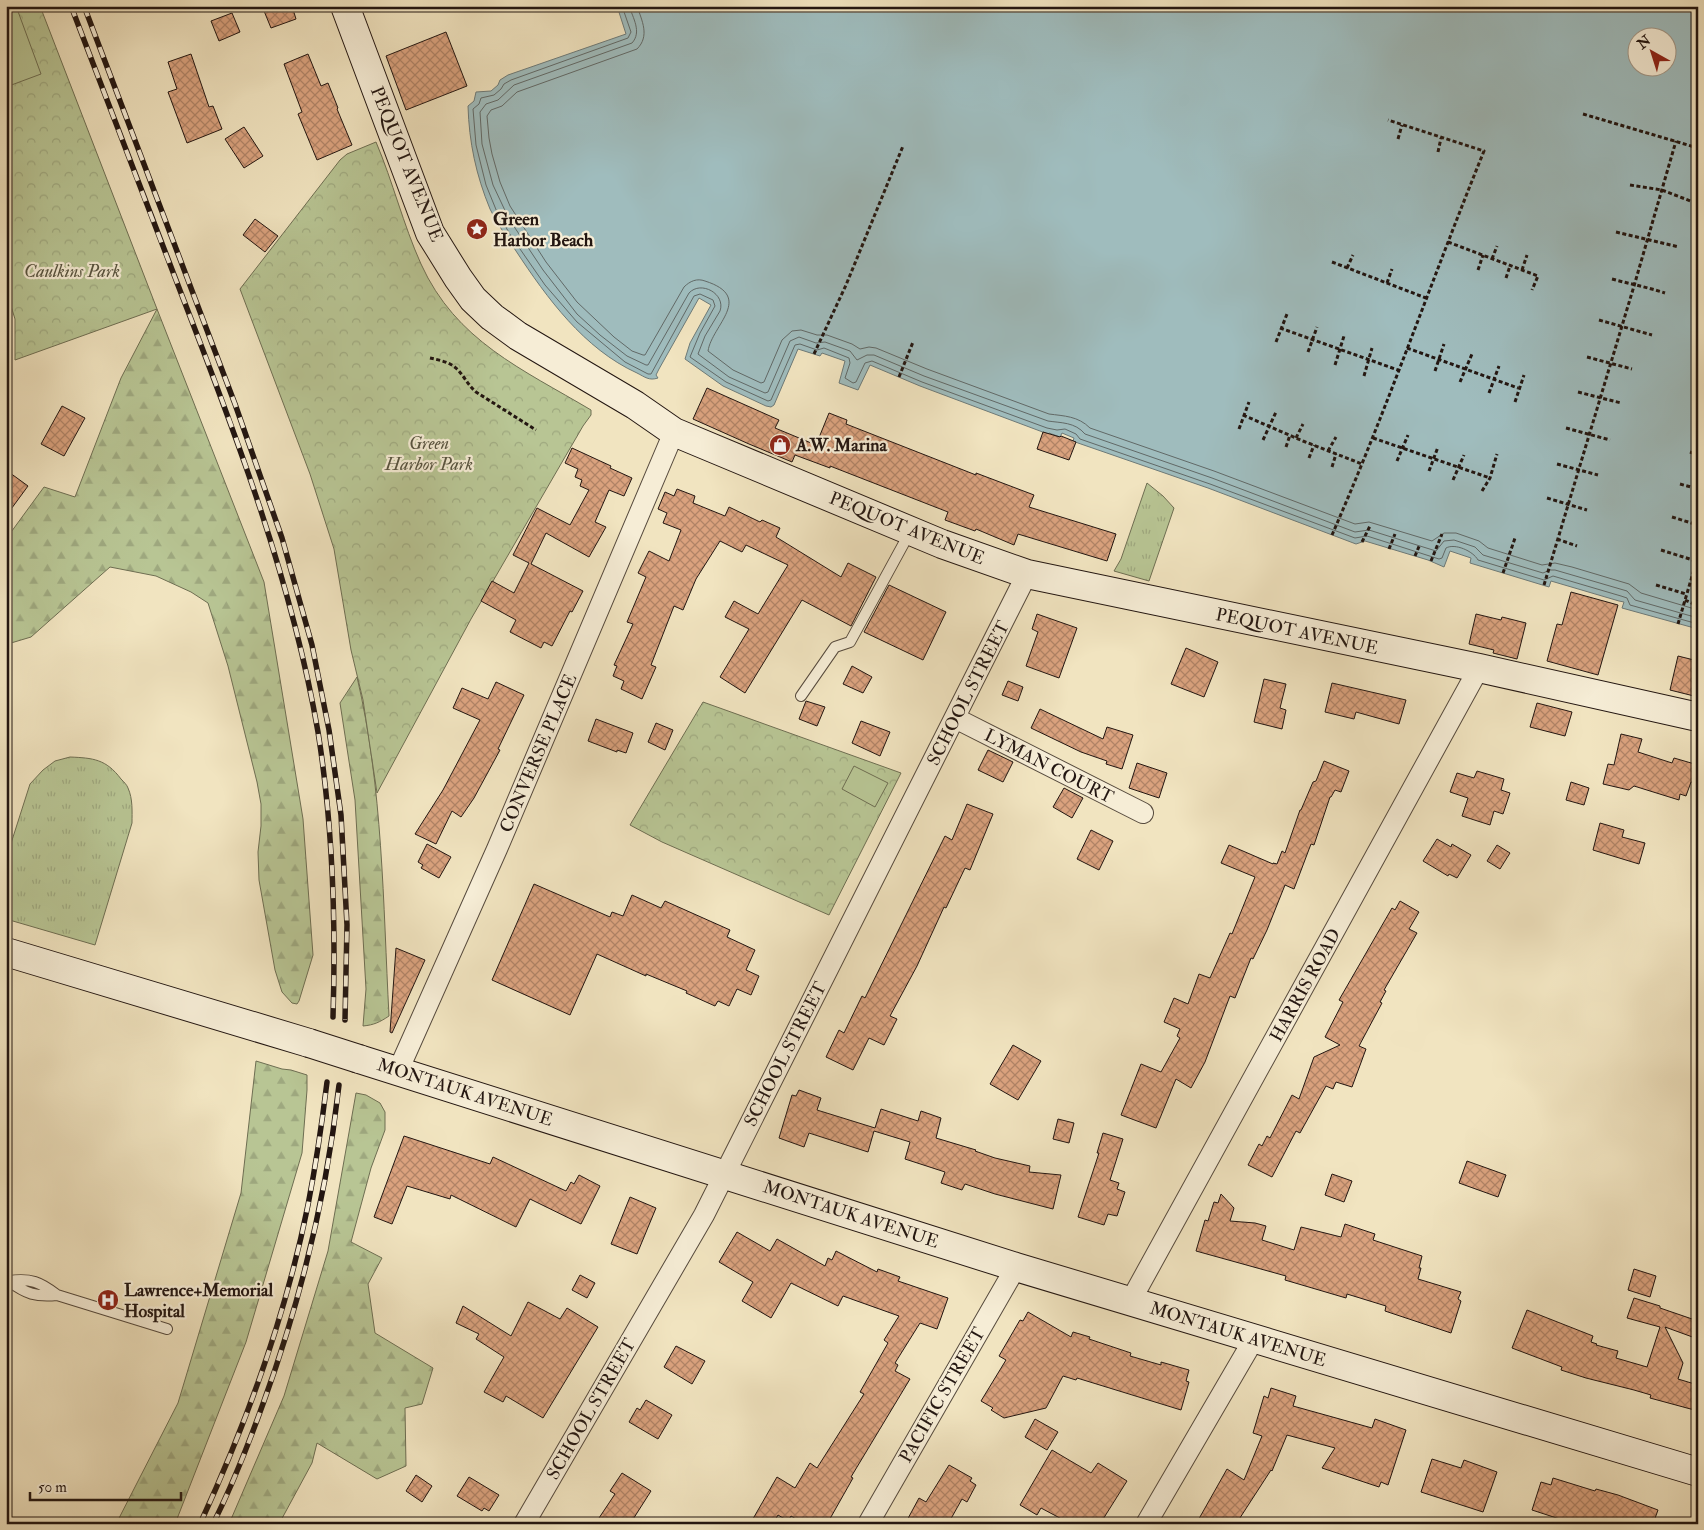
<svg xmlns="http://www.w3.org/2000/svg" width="1704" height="1530" font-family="'IM FELL Double Pica',serif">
	<defs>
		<pattern id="grass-tufts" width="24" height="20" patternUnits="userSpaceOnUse" patternTransform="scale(1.25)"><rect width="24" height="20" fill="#b8c594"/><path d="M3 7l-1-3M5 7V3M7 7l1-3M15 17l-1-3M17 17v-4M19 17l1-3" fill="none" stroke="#9ea87f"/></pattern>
		<pattern id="forest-firs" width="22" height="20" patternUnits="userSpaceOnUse" patternTransform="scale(1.25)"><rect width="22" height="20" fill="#b8c594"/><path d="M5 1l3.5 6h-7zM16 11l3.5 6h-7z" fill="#9ea87f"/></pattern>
		<pattern id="park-crowns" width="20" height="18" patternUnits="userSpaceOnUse" patternTransform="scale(1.25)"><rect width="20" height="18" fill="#b8c594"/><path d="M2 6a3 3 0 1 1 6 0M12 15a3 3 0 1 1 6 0" fill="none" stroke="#9ea87f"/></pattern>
		<pattern id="building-cross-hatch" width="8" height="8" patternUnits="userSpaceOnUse" patternTransform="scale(1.25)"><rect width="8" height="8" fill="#daa27e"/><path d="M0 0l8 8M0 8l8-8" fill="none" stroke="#b08366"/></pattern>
	</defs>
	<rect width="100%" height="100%" fill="#f1e4c0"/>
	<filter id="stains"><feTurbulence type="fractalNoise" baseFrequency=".004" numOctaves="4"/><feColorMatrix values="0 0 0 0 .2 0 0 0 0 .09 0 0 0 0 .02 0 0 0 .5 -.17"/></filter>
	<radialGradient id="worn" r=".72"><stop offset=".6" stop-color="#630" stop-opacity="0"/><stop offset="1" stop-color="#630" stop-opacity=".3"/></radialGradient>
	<path fill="url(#grass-tufts)" stroke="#6e6e52" d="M1147,483L1163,496L1174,508L1149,581L1114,571L1121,559Z
		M70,757C93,758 106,759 121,779C124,782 127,785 128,788C133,799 132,812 132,823L95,945L6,919V859L30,784L43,770L55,761Z"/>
	<path fill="url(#forest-firs)" stroke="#6e6e52" d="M157,309L264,582L303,819L313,955L299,1001L297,1004L292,1003L282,992L275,970L259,880L258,852L261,826V804L257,782L228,666L208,603L191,592L156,576L110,567L31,637L11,643L6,636V539L44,487L75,497L121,378Z
		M357,677C383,788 383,903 389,1016C380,1022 374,1025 363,1026L366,989L355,800L340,703Z
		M256,1061L282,1069L291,1070L307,1075V1090L302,1153L246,1342L175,1524H116L178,1403L241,1193Z
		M356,1093L366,1095L380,1103L385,1112V1130L371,1168L351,1242L382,1258L368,1284L375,1333L433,1368L422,1404L405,1408L406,1466L377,1479L317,1443L312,1463L279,1524H229L284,1396L328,1251Z"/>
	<path fill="url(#park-crowns)" stroke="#6e6e52" d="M6,6H40L157,309L15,360V319L6,290Z
		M376,142C393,182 403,224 421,264C456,341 522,369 591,410V415L583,426L471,619L377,793L363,700L351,650L334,549L310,474L240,289L340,160L347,154Z
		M703,702L901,773L829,915L662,842L630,825Z"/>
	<path fill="#b8c594" stroke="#6e6e52" d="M6,6H16L41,74L6,87Z
		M854,766L888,783L875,807L842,789Z"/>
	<path fill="#9fbcbd" stroke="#6d7a78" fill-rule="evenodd" d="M617,6H1698V629L1622,608L1624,602L1619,601L1551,581L1549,587L1470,563L1471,558L1450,551L1444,567L1428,560L1365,541L1356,544L1208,488L1078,443L1073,441L1074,438L1062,433L1060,437L1049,433L1048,434L920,386L870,365L858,390L839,383L845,361L822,353L820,356L798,349L774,405L771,407L766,406L723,386L685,359L690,343L711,305L699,298L659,369L656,375L658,378C649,381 645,377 637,373C584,349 547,298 516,251C507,237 497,224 490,209C476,175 469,142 468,106L474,101L476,92L491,91L498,85L500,80L508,75L626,34ZM1636,38H1666V68H1636Z"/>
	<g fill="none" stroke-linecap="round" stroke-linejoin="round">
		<path stroke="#616967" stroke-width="1" d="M622,6L631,32L628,38L511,80L504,84L501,89L494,95L481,98L479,104L473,109L476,145L486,185L497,212L511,236L545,285L577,322L625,362L648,374H651L694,296L700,294L713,300L715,306L700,333L690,357L726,382L768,401L771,400L795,345L800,344L817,350L824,348L849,358L850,363L845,378L853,383L856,382L865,363L872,361L922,382L1047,428L1057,430L1065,429L1076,434L1080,439L1210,484L1355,538L1367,536L1439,559L1442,558L1446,548C1455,543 1473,551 1478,560L1544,580L1553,576L1621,596L1627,598L1630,605L1698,624
			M629,6C633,18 642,32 632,43L514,85L498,100L486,104L480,112L482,144L493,185L509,219L543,270L577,314L600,335L627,356L646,365H648L689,293C701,280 726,294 720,311L705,336L698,354L729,377L765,393L768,392L790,341L799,337L816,343L825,342L850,351L857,360L867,355H874L924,376L1048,421C1061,423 1075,422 1085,434L1212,478L1355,532L1369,530L1436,551L1444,541L1454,540L1475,547L1483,555L1543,573L1550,570H1555L1627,591L1635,600L1698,618
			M637,6C642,21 650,36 637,49L517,92L502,106L491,110L487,116L489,138L492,154L500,182L510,206L546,262L577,302L614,337L632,351L643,355H645L684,287C690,281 697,278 705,281C755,297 712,325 708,351L733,370L761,383L764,382L782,340L792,331L801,330L817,335H827L852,344L860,349L869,347L876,348L927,369L1049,414C1064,416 1078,416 1090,428L1214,471L1355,524L1369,522L1432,541L1444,533H1456L1479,541L1488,548L1542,565L1555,563L1572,567L1629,584L1641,593L1698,610"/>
	</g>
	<path fill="url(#building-cross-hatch)" stroke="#231611" d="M262,6H292L296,19L271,28Z
		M232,13L240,32L219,41L211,21Z
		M446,32L467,86L406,110L386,56Z
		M191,54L209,107L213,106L222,129L187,143L168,92L177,89L168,62Z
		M308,54L321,86L328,83L338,108L337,109L352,145L317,160L298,114L302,112L284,64Z
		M244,127L263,156L244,168L225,139Z
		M255,219L278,236L265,252L243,235Z
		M707,388L779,420L775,428L816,445L829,413L847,420L846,424L976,475V473L1034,495L1029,507L1116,534L1107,561L1018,534L1014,545L976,529L975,531L945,520L948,512L830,466V468L795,455L792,462L749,444L693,419Z
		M62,406L85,418L64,456L41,444Z
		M1043,432L1060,437L1061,436L1076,442L1069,460L1037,449Z
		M572,448L611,466L610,468L632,478L624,496L609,490L595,522L606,527L589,557L546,533L531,564L583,591L572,612L570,611L552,646L544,642L541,648L510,632L516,620L481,601L492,581L514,593L529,563L513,555L537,508L570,525L589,490L580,486L582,480L575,477L578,469L565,463Z
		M6,470L28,486L6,516Z
		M677,489L695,496L693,503L725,516L729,507L760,522L762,520L780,528L776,537L841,577L848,563L876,577L851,626L802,600L745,693L720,677L749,629L725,617L734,601L758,614L788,565L746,545L742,552L720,541L696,579L683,610L674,606L651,665L656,667L642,699L621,689L624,681L613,676L617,666L614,665L633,624L627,622L646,577L638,573L649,551L669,561L681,530L663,523L667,513L658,509L665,492L674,496Z
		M889,585L946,612L923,660L864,632Z
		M1571,592L1618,605L1598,675L1547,661L1557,624L1562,625Z
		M1037,614L1077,628L1059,678L1026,666L1038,632L1032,629Z
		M1476,614L1501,620L1502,617L1526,623L1517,659L1493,653L1494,650L1469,644Z
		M1186,648L1218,662L1204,697L1171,684Z
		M1678,656L1698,661V697L1670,690Z
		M852,666L872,677L863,693L843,684Z
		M1264,679L1286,684L1280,708L1286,710L1282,729L1254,722Z
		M1008,681L1023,687L1018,701L1002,695Z
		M496,682L524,695L498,749L500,750L474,798L461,817L452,811L436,844L415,834L443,790L480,720L453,708L462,688L488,699Z
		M1332,683L1406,700L1399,724L1356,712L1354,719L1325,712Z
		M806,701L825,707L817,726L799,719Z
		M1537,703L1572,712L1565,736L1530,727Z
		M1040,709L1103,739L1107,727L1133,735L1122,769L1106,764L1107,761L1081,752L1031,728Z
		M596,719L633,733L626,753L617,750V752L588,741Z
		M861,721L890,732L880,756L852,743Z
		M656,723L673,730L665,750L648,742Z
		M1621,734L1642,739L1638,752L1672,763L1674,758L1698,765V784L1691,782L1686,796L1680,794L1679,800L1634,786L1629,790L1603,784L1608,764L1614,765Z
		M988,750L1013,762L1003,782L978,770Z
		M1324,761L1349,771L1341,792L1335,790L1331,797H1330L1314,845L1311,844L1294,889L1285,885L1267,930L1253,959L1251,958L1235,998L1230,996L1205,1062L1191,1088L1176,1079L1156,1128L1121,1115L1141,1064L1161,1072L1180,1038L1177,1036L1180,1029L1164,1022L1174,998L1188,1004L1199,974L1210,978L1230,933L1232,934L1255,877L1221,863L1229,845L1273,864V863L1277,864L1282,851L1285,853L1300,810H1301L1313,782L1316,781Z
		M1137,763L1167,773L1159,798L1129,788Z
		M1477,771L1504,779L1501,790L1510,793L1503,814L1494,811L1490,825L1462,816L1468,798L1450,792L1457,773L1474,778Z
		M1571,782L1589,788L1584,805L1566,800Z
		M1064,788L1083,798L1072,818L1053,807Z
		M967,804L993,814L970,870L965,868L946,908L944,907L917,966L890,1016L897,1019L884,1045L869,1038L853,1070L826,1057L839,1030L844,1033L862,996L865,998L945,836L952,840Z
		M1600,823L1624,830L1622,837L1645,843L1639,864L1593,850Z
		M1091,830L1113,841L1099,870L1077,859Z
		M1437,839L1451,847L1452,844L1471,855L1457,878L1449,874L1448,876L1423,861Z
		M427,844L451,857L439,878L421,868L423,865L418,862Z
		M1497,845L1510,853L1500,869L1487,861Z
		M534,884L610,917L612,912L623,916L632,895L661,908L665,901L730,930L727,937L755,950L746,970L759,976L751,995L737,989L729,1006L718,1001L715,1006L686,993L687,991L646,974V976L597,954L570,1015L492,980Z
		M1400,901L1419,912L1409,929L1417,933L1384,990L1386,991L1380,1002L1382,1003L1359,1046L1366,1049L1352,1087L1336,1082L1333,1089L1326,1086L1300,1133L1296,1131L1272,1177L1248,1165L1259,1144L1262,1146L1267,1136L1270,1138L1292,1095L1299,1099L1314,1057L1340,1045L1325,1037L1343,1002L1339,1000L1392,908L1395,910Z
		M396,948L425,960L392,1033L390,1032Z
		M1013,1045L1041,1061L1018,1100L990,1084Z
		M799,1090L821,1098L817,1110L875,1128L881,1109L918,1121L921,1111L941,1118L936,1138L976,1150L975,1151L995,1158L1030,1166L1029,1172L1061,1175L1053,1209L995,1194L965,1184L962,1190L941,1183L945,1172L905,1159L910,1142L874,1131L868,1152L809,1133L804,1147L779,1138L792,1095L796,1096Z
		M1058,1119L1074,1123L1069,1143L1053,1139Z
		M1103,1133L1123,1139L1110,1180L1119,1183L1117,1189L1125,1192L1117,1216L1108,1214L1104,1225L1078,1217L1099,1153H1097Z
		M404,1136L490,1164L493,1157L566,1191L571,1182L574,1184L579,1175L600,1186L581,1224L530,1199L516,1227L451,1195L450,1199L407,1186L392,1224L374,1217Z
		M1467,1161L1506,1175L1498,1197L1459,1183Z
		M1332,1174L1352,1181L1344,1202L1325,1195Z
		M1221,1194L1234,1208L1230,1221L1255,1223L1266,1226L1262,1240L1294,1250L1301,1227L1341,1237L1345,1224L1375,1234L1373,1240L1422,1256L1419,1268H1421L1418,1279L1461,1292L1458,1299L1461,1301L1451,1333L1385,1311L1386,1306L1347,1294L1346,1298L1285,1280L1286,1276L1196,1251L1205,1220L1208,1221L1214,1202L1218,1203Z
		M630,1197L656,1208L637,1254L611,1244Z
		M737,1232L770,1251L777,1239L825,1266L828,1258L832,1260L836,1251L877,1272L878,1269L900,1277L898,1281L948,1298L937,1329L920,1323L895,1363L898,1365L895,1371L910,1379L851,1477L853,1478L827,1524H804L791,1516L788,1521L778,1515L773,1524H750L777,1477L795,1488L810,1463L817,1468L864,1394L860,1392L888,1343L884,1340L899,1316L843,1296L838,1306L791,1283L771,1318L742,1301L753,1282L719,1262Z
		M1634,1269L1656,1276L1650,1297L1628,1290Z
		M580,1275L595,1283L587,1298L572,1290Z
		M1634,1298L1660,1306V1308L1698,1321V1339L1665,1327L1683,1363L1678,1379L1698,1385V1411L1650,1398L1651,1395L1634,1390L1586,1378L1561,1370L1562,1367L1512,1348L1527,1310L1593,1336L1591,1342L1597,1344L1596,1345L1618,1351L1616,1358L1647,1367L1660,1327L1627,1318Z
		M528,1302L560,1319L567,1308L598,1327L543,1418L506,1396L503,1402L484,1392L504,1357L476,1339L479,1334L456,1323L463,1306L511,1336Z
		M1028,1312L1071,1337L1073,1332L1090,1337L1089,1339L1131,1353L1130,1356L1161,1365V1362L1189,1370L1186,1381L1189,1382L1181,1410L1077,1378L1076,1380L1063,1376L1046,1408L1004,1418L991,1410L993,1408L981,1401L1006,1360L999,1356L1020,1320L1023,1321Z
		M676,1346L705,1361L692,1384L664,1367Z
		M1271,1388L1296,1396L1293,1406L1372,1428L1375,1419L1406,1430L1388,1485L1381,1482L1379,1487L1322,1468L1335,1448L1287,1435L1272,1471L1271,1470L1236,1524H1196L1227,1469L1244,1480L1262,1436L1253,1433L1264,1396L1268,1398Z
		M646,1400L672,1415L658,1439L629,1422L637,1408L640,1410Z
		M1035,1419L1058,1432L1047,1450L1025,1437Z
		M1052,1450L1091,1473L1098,1463L1127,1481L1100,1524H1071L1041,1508L1037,1515L1020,1505Z
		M1432,1459L1461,1468L1464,1460L1497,1472L1483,1512L1421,1492Z
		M949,1465L972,1478L970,1481L976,1485L967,1502L962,1499L948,1524H905L919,1498L926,1502Z
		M622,1473L651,1491L630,1524H595L615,1494L610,1491Z
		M416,1475L432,1486L422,1502L406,1491Z
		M469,1477L499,1495L489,1511L484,1508L482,1511L457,1496Z
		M1553,1478L1595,1491L1596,1489L1618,1495L1658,1510L1653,1524H1575L1532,1510L1541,1482L1551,1485Z"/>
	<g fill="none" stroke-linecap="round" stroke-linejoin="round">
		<g stroke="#564a3d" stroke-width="12">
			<path id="lane" d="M801,696L835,647L850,642L910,532
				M9,1281C26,1294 36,1297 57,1295L167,1329
				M9,1281C31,1278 40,1282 57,1295"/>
		</g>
		<g stroke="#564a3d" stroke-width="22">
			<path id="street" d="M955,718L1143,813
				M398,1071L497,849L674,432
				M1130,1302L1479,668
				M524,1524L704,1215L1027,574
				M868,1524L1016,1267
				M1146,1524L1254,1339"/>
		</g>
		<g stroke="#231611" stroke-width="30">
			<path id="secondary" d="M345,6L430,233L458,278L473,299L492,317L518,336L635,405L674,432L942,544L1027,574L1479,668L1698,717
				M6,952L309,1043
				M359,1059L1016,1267L1698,1472"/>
		</g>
		<path stroke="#231611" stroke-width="3" stroke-dasharray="4 2.5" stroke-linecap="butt" d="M1583,114L1698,148
			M1398,139L1402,125
			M1438,152L1441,138
			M1630,185L1662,190L1693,202
			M1616,232L1679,247
			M1448,242L1538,276L1532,290
			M1492,259L1497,246
			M1332,262L1426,298
			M1347,268L1353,255
			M1478,270L1483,255
			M1522,270L1527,255
			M1506,278L1510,266
			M1612,279C1630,284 1647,287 1665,293
			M1387,283L1392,269
			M1599,320L1652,335
			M1280,328L1398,370
			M1276,342L1287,314
			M1407,348L1518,388
			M1308,352L1317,327
			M814,354L846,285L903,146
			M1587,357L1632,369
			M430,358C439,360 450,362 457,369C464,376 468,385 476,392L536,430
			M1335,365L1344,336
			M1435,371L1444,344
			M1364,376L1372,348
			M899,377L913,342
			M1460,382L1472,354
			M1578,392L1621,403
			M1489,393L1499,366
			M1515,402L1524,375
			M1243,415L1303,441L1362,464
			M1566,428L1610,440
			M1239,429L1249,402
			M1296,438L1303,424
			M1373,438L1490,478
			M1263,440L1276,412
			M1286,447L1290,435
			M1328,451L1336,437
			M1690,452L1698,455
			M1309,458L1314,445
			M1397,461L1408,435
			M1557,464L1598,475
			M1332,467L1336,454
			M1429,471L1438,447
			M1453,480L1464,455
			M1680,484L1698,489
			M1482,491L1490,478L1497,454
			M1547,498L1587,510
			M1672,517L1698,525
			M1332,535C1387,409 1432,279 1484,151L1388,120
			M1557,539L1577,546
			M1362,542L1370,526
			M1389,549L1395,534
			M1661,550L1696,561
			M1415,556L1420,544
			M1431,561L1442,534
			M1503,573L1515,538
			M1544,585L1634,286L1676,141
			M1656,585L1686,594
			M1685,600L1698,606
			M1678,624L1698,556"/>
		<use href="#lane" stroke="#f6edd6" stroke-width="10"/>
		<use href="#street" stroke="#f6edd6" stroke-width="20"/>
		<use href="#secondary" stroke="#f6edd6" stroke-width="28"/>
		<g stroke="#231611" stroke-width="5.5">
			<path id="rail" d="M71,6C108,102 144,198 181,293C236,435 292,581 318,732C333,826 336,921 333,1017
				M84,6L235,404L282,538L312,645L329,730L341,815L347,925L345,1020
				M200,1524C247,1422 286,1315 308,1205C316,1164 322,1123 327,1082
				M213,1524C233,1484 249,1443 264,1401C301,1299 327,1193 339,1085"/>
		</g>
		<use href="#rail" stroke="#f6edd6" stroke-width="4" stroke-dasharray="11" stroke-linecap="butt"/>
		<g stroke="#231611" stroke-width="30" stroke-linecap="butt">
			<path id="secondary-bridge" d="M309,1043L359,1059"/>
		</g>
		<use href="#secondary-bridge" stroke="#f6edd6" stroke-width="28"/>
	</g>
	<defs>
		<g id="sight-disc" transform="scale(1.125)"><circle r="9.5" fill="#8f2418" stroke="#f6edd6"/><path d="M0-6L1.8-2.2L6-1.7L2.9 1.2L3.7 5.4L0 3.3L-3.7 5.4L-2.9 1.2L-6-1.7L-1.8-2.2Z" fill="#fff"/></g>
		<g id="shop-disc" transform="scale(1.125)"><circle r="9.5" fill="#8f2418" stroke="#f6edd6"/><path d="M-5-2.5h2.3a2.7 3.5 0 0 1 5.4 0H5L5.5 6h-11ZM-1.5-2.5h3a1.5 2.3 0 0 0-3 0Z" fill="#fff"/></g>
		<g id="hospital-disc" transform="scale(1.125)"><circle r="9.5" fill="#8f2418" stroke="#f6edd6"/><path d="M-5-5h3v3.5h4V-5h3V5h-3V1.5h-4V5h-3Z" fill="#fff"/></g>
	</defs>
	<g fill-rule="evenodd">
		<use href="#sight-disc" x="477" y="229"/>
		<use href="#shop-disc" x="780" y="445"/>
		<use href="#hospital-disc" x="108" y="1300"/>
	</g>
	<g text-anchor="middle" stroke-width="4.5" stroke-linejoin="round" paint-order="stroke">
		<g font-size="18" fill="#231611" stroke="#f6edd6">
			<text transform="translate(407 164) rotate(68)" y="6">PEQUOT AVENUE</text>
			<text transform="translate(907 528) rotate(22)" y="6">PEQUOT AVENUE</text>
			<text transform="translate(1297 631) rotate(12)" y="6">PEQUOT AVENUE</text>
			<text transform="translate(968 693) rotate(-63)" y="6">SCHOOL STREET</text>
			<text transform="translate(538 753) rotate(-67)" y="6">CONVERSE PLACE</text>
			<text transform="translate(1049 766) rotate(27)" y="6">LYMAN COURT</text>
			<text transform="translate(1305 985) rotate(-61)" y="6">HARRIS ROAD</text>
			<text transform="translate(785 1054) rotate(-63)" y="6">SCHOOL STREET</text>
			<text transform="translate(465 1092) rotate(18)" y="6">MONTAUK AVENUE</text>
			<text transform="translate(851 1214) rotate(18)" y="6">MONTAUK AVENUE</text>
			<text transform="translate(1238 1334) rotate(17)" y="6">MONTAUK AVENUE</text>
			<text transform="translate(942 1395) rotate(-60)" y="6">PACIFIC STREET</text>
			<text transform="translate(591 1409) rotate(-60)" y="6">SCHOOL STREET</text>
		</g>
		<g font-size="18" font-weight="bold" fill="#231611" stroke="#f6edd6" text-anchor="start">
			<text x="493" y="225">Green<tspan x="493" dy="21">Harbor Beach</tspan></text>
			<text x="796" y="451">A.W. Marina</text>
			<text x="124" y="1296">Lawrence+Memorial<tspan x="124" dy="21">Hospital</tspan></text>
		</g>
		<g font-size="18" font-style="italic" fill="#57533f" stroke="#f6edd6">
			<text x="72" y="277">Caulkins Park</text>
			<text x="429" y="449">Green<tspan x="429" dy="21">Harbor Park</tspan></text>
		</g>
	</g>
	<rect width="1704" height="1530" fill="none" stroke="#f1e4c0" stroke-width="25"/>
	<rect x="8" y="8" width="1689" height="1515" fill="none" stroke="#231611" stroke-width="2.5"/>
	<rect x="12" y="12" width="1679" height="1505" fill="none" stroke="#231611"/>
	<g transform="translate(1652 52) rotate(321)"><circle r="24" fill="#f6edd6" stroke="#a29787"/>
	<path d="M0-4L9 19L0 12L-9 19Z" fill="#8f2418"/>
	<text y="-8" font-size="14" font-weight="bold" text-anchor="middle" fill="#231611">N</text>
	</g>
	<path d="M30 1492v8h151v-8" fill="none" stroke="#231611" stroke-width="2.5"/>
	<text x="38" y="1492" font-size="15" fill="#231611" stroke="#f6edd6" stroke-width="4" paint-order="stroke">50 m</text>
	<rect width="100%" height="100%" filter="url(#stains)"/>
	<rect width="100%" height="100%" fill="url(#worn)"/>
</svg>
